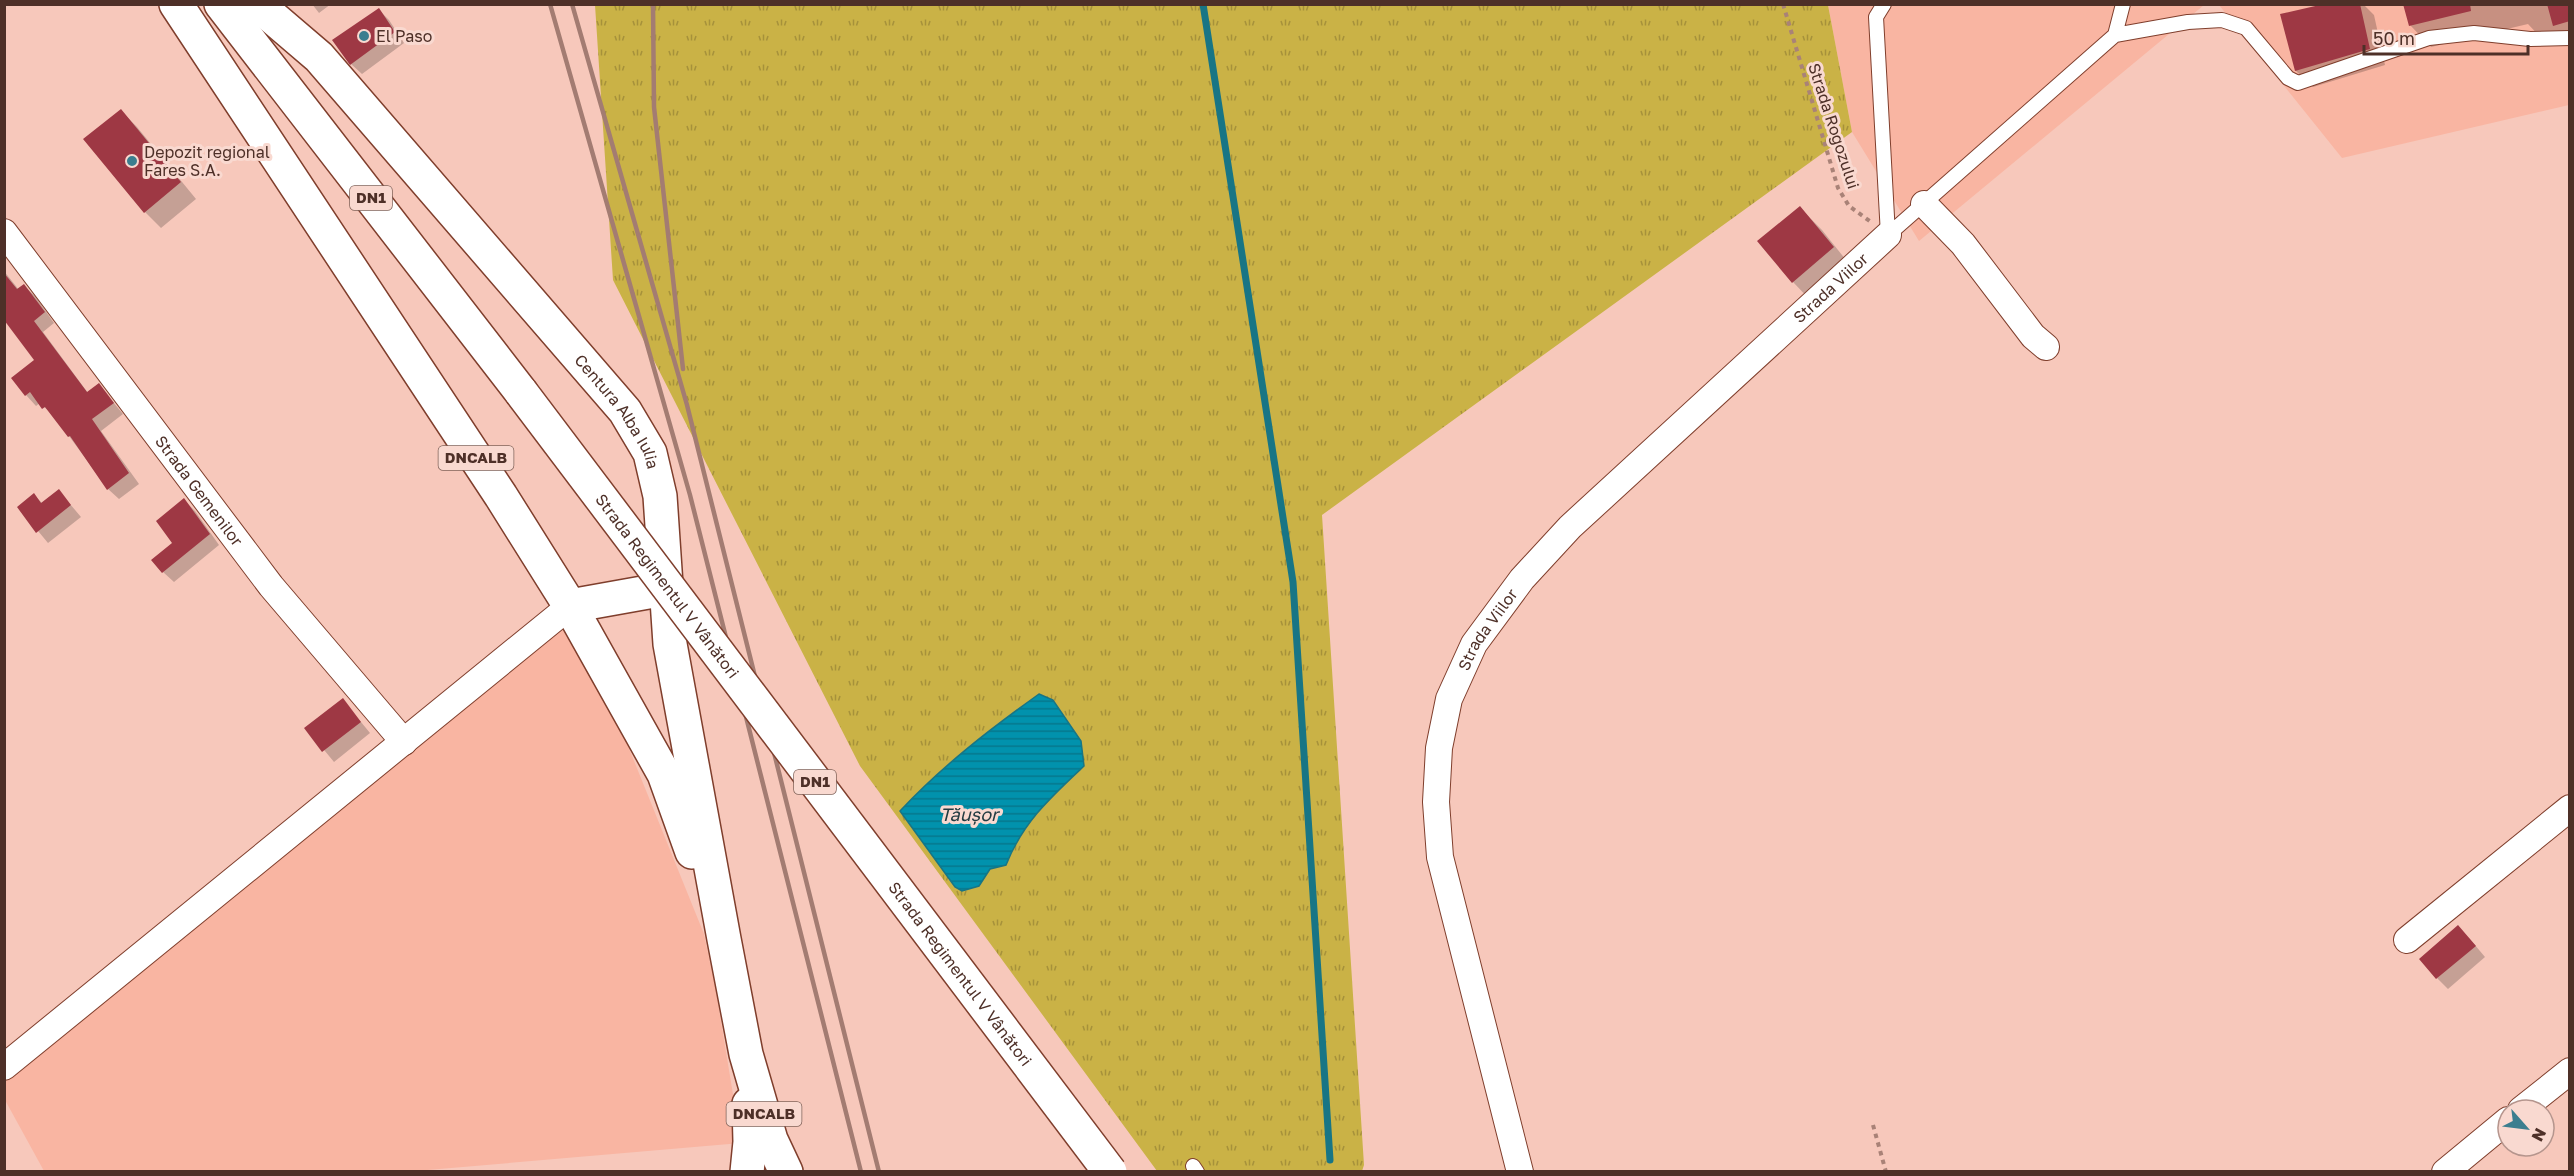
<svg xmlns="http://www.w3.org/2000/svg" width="2574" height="1176" font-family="'Golos Text',sans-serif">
	<defs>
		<pattern id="grass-tufts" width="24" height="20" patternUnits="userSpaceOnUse" patternTransform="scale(1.5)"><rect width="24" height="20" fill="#cab246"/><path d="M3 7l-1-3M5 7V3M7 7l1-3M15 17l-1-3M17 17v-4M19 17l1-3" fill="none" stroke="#a6913a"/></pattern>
		<pattern id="water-rules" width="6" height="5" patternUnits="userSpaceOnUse" patternTransform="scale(1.5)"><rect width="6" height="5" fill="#0192ad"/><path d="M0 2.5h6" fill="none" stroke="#05788d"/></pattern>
	</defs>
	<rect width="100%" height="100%" fill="#f7c8bb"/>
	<path fill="#f9b5a2" d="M1828,5H2204L1919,241L1852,132Z
		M2219,5H2569V105L2342,158Z
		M562,626L628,746L704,934L716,991L741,1143L404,1172L44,1171L5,1100L4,1080Z"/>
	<path fill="url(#grass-tufts)" d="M595,5H1828L1852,132L1322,515L1364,1165L1362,1171H1157L860,766L613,280Z"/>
	<path fill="url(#water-rules)" stroke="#187585" stroke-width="1.5" d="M1039,694L1053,700L1081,741L1084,766C1051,797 1023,822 1006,865L990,869L979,886L962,891L955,887L900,811C942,766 989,730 1039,694Z"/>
	<path fill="#0003" d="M312,4H331L319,13Z
		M2331,4H2363L2374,15L2385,65L2313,87L2296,71L2282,15Z
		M2405,4H2570V40L2544,41L2528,24L2431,47L2410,25Z
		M378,9L389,20L404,43L362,74L351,64Z
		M121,111L137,127L196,199L161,228L145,212Z
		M1800,208L1822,230L1854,270L1814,304L1793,282Z
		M4,271L19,290L24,286L35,296L54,323L43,332L88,393L99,385L123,414L101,431L139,484L119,499L108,489L55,417L40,403L36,406L26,395L36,360L4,317Z
		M59,491L81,517L48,543L19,508L34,495L43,504Z
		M184,500L195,511L219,545L174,582L163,572L174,544Z
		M343,700L370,733L334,762L306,728Z
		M2469,938L2485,957L2448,989L2437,978Z"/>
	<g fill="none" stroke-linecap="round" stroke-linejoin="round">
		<path stroke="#187585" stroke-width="7" d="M1203,4L1293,582L1330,1160"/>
	</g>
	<path fill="#9e3844" d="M2324,4H2360L2370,49L2295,71L2280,14Z
		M2403,4H2470L2471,11L2409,26Z
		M2547,4H2570V21L2553,26Z
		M379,8L395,32L350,65L332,40Z
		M121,109L181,182L144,213L83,139Z
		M1800,206L1834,247L1792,283L1757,241Z
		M4,273L17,289L24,284L45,312L34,321L87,392L99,383L114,403L92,419L129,473L107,490L70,436L68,437L45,407L42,409L30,392L25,396L11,378L34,360L4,320Z
		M59,489L71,505L36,533L17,507L34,493L41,503Z
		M184,498L210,534L162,573L151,560L172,543L156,521Z
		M343,698L361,722L322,752L304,728Z
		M2458,925L2476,946L2436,979L2419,959Z"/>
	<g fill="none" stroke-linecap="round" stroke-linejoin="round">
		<g stroke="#7f3e2c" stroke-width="16">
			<path id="lane" d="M1884,4L1876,17L1888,235
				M2115,35L2123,4
				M1888,235L2115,35L2188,22L2222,20L2246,28L2288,78L2298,83L2429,38L2474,33L2530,39L2570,38
				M1193,1166L1197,1172"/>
		</g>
		<g stroke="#7f3e2c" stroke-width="28">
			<g id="street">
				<path d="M1924,204L1963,244L2033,336L2046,347"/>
				<path id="s1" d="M4,232L271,586L404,742"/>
				<path d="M2407,940L2570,808"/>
				<path d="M4,1067L570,606"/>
				<path d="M2521,1110L2570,1071"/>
				<path id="s2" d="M1520,1172L1440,857L1436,802L1439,748L1449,699L1474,644L1522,579L1570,527L1888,235"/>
				<path d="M2445,1172L2508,1120"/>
			</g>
		</g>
		<g stroke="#7f3e2c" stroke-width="36">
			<g id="primary">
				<path d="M176,4L501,496L570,606L664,774L692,852"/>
				<path d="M221,4L521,392"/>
				<path id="s3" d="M257,4L319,57L625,411L650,453L660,496L670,644L724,939L746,1054L771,1140L786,1172"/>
				<path d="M570,606L665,589"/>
				<path d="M747,1172L750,1142L749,1104"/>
			</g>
		</g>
		<path stroke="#a98277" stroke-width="4" stroke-dasharray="4.5 4.5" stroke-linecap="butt" d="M1783,4L1838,188L1849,206L1871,222
			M1873,1125L1886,1172"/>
		<use href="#lane" stroke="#fff" stroke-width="14"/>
		<use href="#street" stroke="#fff" stroke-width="26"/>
		<use href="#primary" stroke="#fff" stroke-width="33"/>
		<path stroke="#a37c72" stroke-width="4.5" d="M550,4L690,495L861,1172
			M572,4L687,405L879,1172
			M653,4L654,107L683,369"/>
		<g stroke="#7f3e2c" stroke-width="36" stroke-linecap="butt">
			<g id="primary-bridge">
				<path id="s4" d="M521,392L1110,1172"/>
			</g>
		</g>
		<use href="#primary-bridge" stroke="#fff" stroke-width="33"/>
	</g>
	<g fill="#3b7e8f" stroke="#f9d9d0" stroke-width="2">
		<circle cx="364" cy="36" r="6"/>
		<circle cx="132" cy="161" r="6"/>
	</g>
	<g text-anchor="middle" stroke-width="6" stroke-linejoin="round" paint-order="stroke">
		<g fill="#f9d9d0" stroke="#81635a" stroke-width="1.5">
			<rect x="350" y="186" width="42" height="24" rx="4.5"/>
			<rect x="438.5" y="446" width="75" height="24" rx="4.5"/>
			<rect x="794" y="770" width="42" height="24" rx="4.5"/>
			<rect x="726.5" y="1102" width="75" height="24" rx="4.5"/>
		</g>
		<g font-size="15" font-weight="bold" fill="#4e3028">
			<text x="371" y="203">DN1</text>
			<text x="476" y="463">DNCALB</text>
			<text x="815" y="787">DN1</text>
			<text x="764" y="1119">DNCALB</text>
		</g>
		<g font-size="16" fill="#4e3028" stroke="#f9d9d0" text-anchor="start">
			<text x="376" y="42">El Paso</text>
			<text x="144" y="158">Depozit regional<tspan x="144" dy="18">Fares S.A.</tspan></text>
		</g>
		<g font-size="16" fill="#4e3028" stroke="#f9d9d0">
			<text transform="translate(1834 126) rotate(72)" y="6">Strada Rogozului</text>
			<text dy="6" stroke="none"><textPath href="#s2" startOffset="1050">Strada Viilor</textPath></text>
			<text dy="6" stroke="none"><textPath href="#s3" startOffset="546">Centura Alba Iulia</textPath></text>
			<text dy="6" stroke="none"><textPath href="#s1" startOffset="324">Strada Gemenilor</textPath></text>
			<text dy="6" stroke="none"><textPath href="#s4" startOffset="243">Strada Regimentul V Vânători</textPath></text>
			<text dy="6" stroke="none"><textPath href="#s2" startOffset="564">Strada Viilor</textPath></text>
			<text dy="6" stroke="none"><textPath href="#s4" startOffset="729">Strada Regimentul V Vânători</textPath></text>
		</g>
		<g font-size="18" font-style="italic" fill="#233c42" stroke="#f9d9d0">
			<text x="969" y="821">Tăușor</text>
		</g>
	</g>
	<rect width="2574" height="1176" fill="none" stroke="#4e3028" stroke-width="12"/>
	<g transform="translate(2526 1128) rotate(118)"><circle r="28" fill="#f9d9d0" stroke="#b5958d" stroke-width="1.5"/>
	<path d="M0-4.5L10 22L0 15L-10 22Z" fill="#3b7e8f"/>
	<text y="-9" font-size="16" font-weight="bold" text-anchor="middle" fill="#4e3028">N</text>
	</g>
	<path d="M2364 45v9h164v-9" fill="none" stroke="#4e3028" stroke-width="3"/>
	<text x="2373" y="45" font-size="18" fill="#4e3028" stroke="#f9d9d0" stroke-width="4.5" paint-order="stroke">50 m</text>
</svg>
